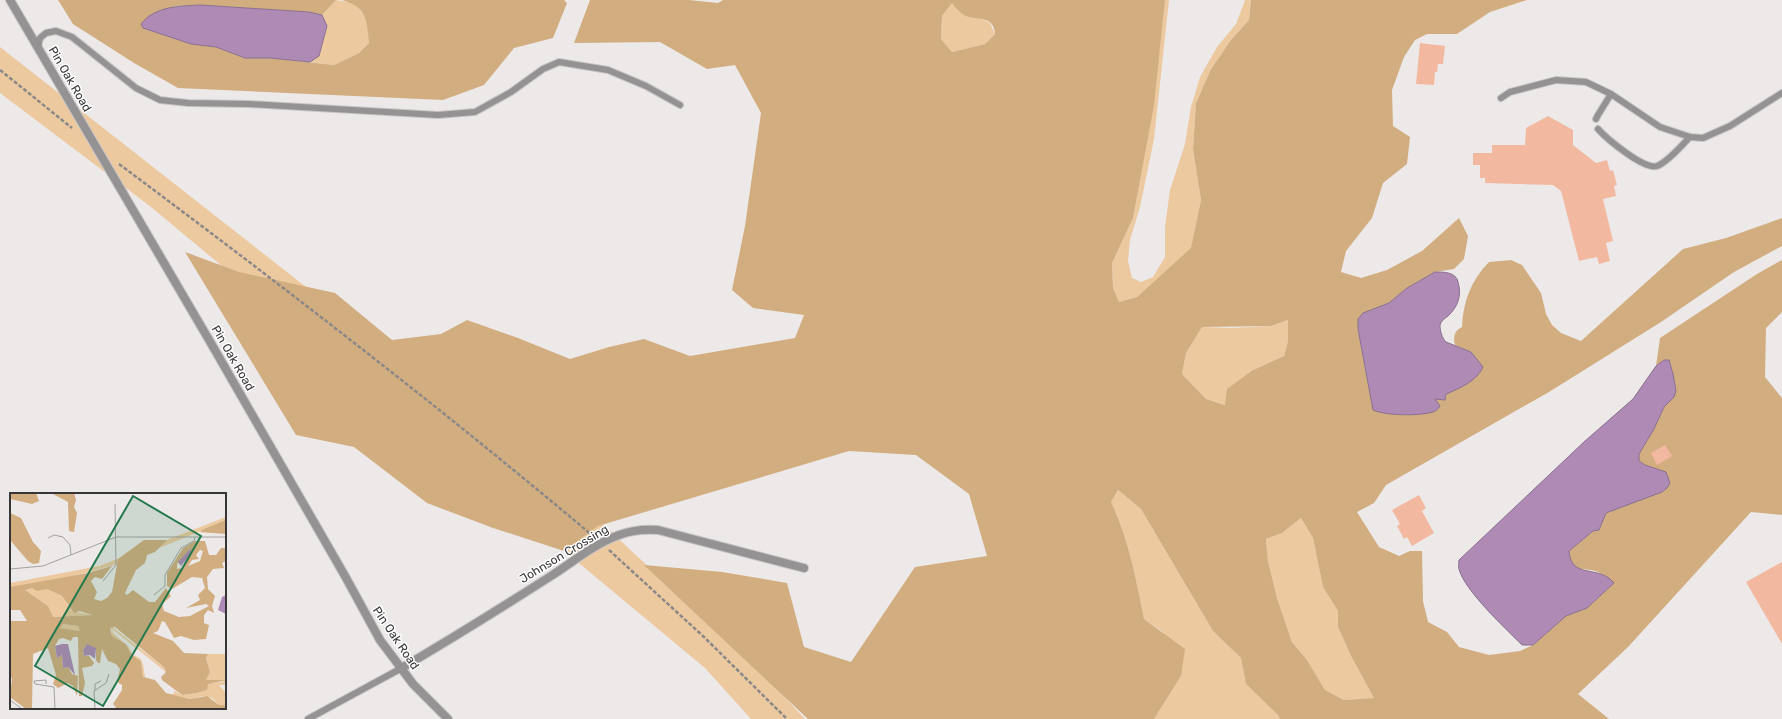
<svg xmlns="http://www.w3.org/2000/svg" width="1782" height="719" font-family="Rubik,sans-serif">
	<rect width="100%" height="100%" fill="#ede9e9"/>
	<path fill="#ecc99f" d="M336,0L354,3L367,18L369,43L359,53L334,65L310,62L319,55L327,26L322,15Z
		M1165,0H1169L1154,139L1140,207L1130,240L1128,261L1132,278L1141,282L1153,277L1165,257V227L1170,190L1185,144L1191,107L1200,77L1217,47L1236,24L1245,0H1251L1249,20L1231,40L1211,69L1196,103L1193,149L1201,200L1191,249L1137,297L1119,302L1113,288L1112,263L1133,218L1153,105Z
		M952,3L965,15L980,18L990,23L995,34L985,44L952,52L941,39L942,16Z
		M0,47L575,498L764,675L805,719H751L705,668L151,207L0,93Z
		M1288,320V341L1284,356L1253,370L1226,405L1206,399L1182,374L1186,353L1202,327L1230,328L1271,326Z
		M1118,490L1141,509L1213,631L1241,658L1246,684L1278,715L1280,719H1154L1181,676L1163,632L1144,619C1136,579 1129,540 1111,502Z
		M1301,518L1313,538L1323,587L1338,611V627L1351,656L1374,698L1344,700L1325,690L1307,660L1292,642L1277,598L1268,561L1266,539L1282,533Z"/>
	<path fill="#d2ad7f" fill-rule="evenodd" d="M58,0H336L322,15L309,12L200,5L175,6L143,28L191,44L216,47L245,58H270L334,65L359,53L369,43C367,20 367,7 342,0H564L567,3L553,38L514,48L484,85L443,100L178,88L134,63L73,24Z
		M590,0H689L718,3L723,0H1165L1154,105L1133,218L1112,263L1113,288L1119,302L1137,297L1191,248L1201,200L1193,149L1196,103L1211,69L1231,40L1249,20L1251,0H1527L1490,12L1457,34H1427L1415,40L1404,57L1392,90L1393,126L1410,137L1407,164L1383,183L1372,218L1346,251L1341,272L1361,278L1387,270L1422,251L1459,218L1468,236L1464,259L1454,269L1435,272L1407,288L1389,303L1383,305L1358,329L1373,410C1389,414 1407,417 1423,413L1434,399L1445,400L1446,394L1475,378L1471,352L1455,345C1453,337 1454,331 1462,327C1463,302 1471,280 1489,262L1511,260L1522,265L1541,293L1546,314L1552,325L1561,333L1581,341L1683,249L1726,238L1782,218V246L1734,272L1661,322L1549,392L1386,485L1374,503L1357,512L1379,547L1399,556L1410,551H1422L1423,601L1428,622L1447,632L1459,647L1489,655L1520,651L1533,645L1566,616L1587,608L1614,583C1609,580 1604,575 1598,572C1583,566 1571,575 1569,551L1593,531L1599,530L1606,513L1659,470L1645,465L1639,461V454L1644,444L1654,429L1664,407L1674,397L1673,374L1669,361L1664,360L1656,366L1660,338L1757,274L1782,260V312L1766,328L1765,377L1782,398V515L1751,512L1628,647L1578,694L1609,719H1280L1278,715L1246,684L1241,658L1213,631L1141,509L1118,490L1111,502C1129,540 1136,579 1144,619L1185,649L1181,676L1154,719H808L644,565L722,572L787,583L804,647L851,662L915,567L987,556L969,494L916,455L849,451L598,526L564,551L493,528L427,503L354,447L296,435L185,252L239,272L335,293L392,340L441,334L467,320L518,338L570,359L609,347L644,339L690,356L795,338L804,315L753,308L732,290L745,226L761,113L735,65L707,69L660,42L574,43ZM952,3C955,7 960,12 964,15C975,21 994,14 995,34L985,44L952,52L941,39L942,16ZM1288,320V341L1284,356L1253,370L1227,389L1225,405L1206,399L1182,374L1186,353L1202,327L1271,326ZM1301,518L1313,538L1323,587L1338,611V627L1351,656L1374,698L1344,700L1325,690L1307,660L1292,642L1277,598L1268,561L1266,539L1282,533Z"/>
	<path fill="#ae8ab5" stroke="#8a708f" d="M200,5L309,12L322,15L327,26L319,56L310,62L270,58H245L216,47L191,44L143,28L141,24C155,6 180,6 200,5Z
		M1435,272C1444,272 1456,272 1458,282C1462,295 1458,307 1448,316C1445,318 1441,321 1440,325C1440,331 1442,338 1446,342L1471,352L1483,367C1478,380 1459,389 1446,394L1445,400L1435,399L1440,406C1438,409 1436,411 1433,412C1419,416 1386,416 1373,410L1358,329V319L1363,313L1389,303L1407,288Z
		M1664,360H1669L1673,374L1676,391L1674,397L1664,407L1654,429L1639,454V461L1645,465L1666,472L1670,483L1667,488L1662,492L1606,513L1599,530L1593,531L1569,551C1571,580 1599,564 1614,583L1587,608L1566,616L1533,645H1522C1506,629 1464,590 1459,569C1458,566 1459,563 1459,560L1585,441L1633,399L1656,366Z"/>
	<path fill="#f2b9a0" d="M1420,43L1445,46L1443,64H1438L1437,72H1435L1434,85L1416,84Z
		M1548,116L1573,130V145L1596,163L1607,160L1610,171L1613,170L1617,185L1614,186L1616,196L1603,199L1613,241L1606,243L1610,261L1599,264L1597,257L1579,261L1561,191L1553,185L1485,183V178H1480V165H1473V153H1492V145H1525L1526,128Z
		M1665,445L1672,456L1657,465L1651,453Z
		M1419,495L1426,508L1422,511L1434,533L1412,546L1407,537L1404,539L1397,526L1400,524L1392,510Z
		M1782,562V644L1746,582Z"/>
	<g fill="none" stroke-linecap="round" stroke-linejoin="round">
		<g stroke="#c9c5c5" stroke-width="8">
			<path id="service" d="M38,48L40,38L46,33L56,31L72,37L136,88L160,100L188,103L248,104L438,115L475,112L511,92L543,69L559,62L608,70L646,86L680,105
				M1501,98L1510,92L1556,80L1586,82L1611,94L1660,127L1690,137L1703,138L1730,126L1782,93
				M1596,119L1598,115L1611,94
				M1598,129C1607,139 1644,170 1657,166C1668,162 1682,145 1690,137
				M308,719L400,669"/>
		</g>
		<g stroke="#c9c5c5" stroke-width="10">
			<path id="minor" d="M10,0L212,345L345,576L380,640L413,684L448,719
				M400,669C451,639 501,608 551,576C573,562 594,544 619,535C632,530 645,529 658,530L804,568"/>
		</g>
		<path stroke="#8b8888" stroke-width="2.5" stroke-dasharray="4 2" stroke-linecap="butt" d="M0,70L72,128
			M119,164C280,284 440,407 593,536
			M609,550L704,637L787,719"/>
		<use href="#service" stroke="#949293" stroke-width="6"/>
		<use href="#minor" stroke="#949293" stroke-width="8"/>
	</g>
	<g text-anchor="middle" stroke-width="3" stroke-linejoin="round" paint-order="stroke">
		<g font-size="12" fill="#373535" stroke="#fff">
			<text transform="translate(70 79) rotate(60)" y="4">Pin Oak Road</text>
			<text transform="translate(233 358) rotate(60)" y="4">Pin Oak Road</text>
			<text transform="translate(564 554) rotate(-31)" y="4">Johnson Crossing</text>
			<text transform="translate(396 638) rotate(56)" y="4">Pin Oak Road</text>
		</g>
	</g>
	<g transform="translate(10 493)">
		<rect width="216" height="216" fill="#ede9e9"/>
		<path d="M216,24V28L112,70L56,85L0,95V90L89,73ZM19,95L37,96L52,103L62,118L83,122L42,124L38,113L15,97ZM53,131L68,133L70,138L49,135ZM101,133L154,174L156,177V179L102,136L103,140L118,153L123,162L130,165L133,171L135,184L145,187L133,184L131,168L121,161L116,151L102,143ZM198,161H216V192H209L216,200V212H209L202,205L193,203L180,206L159,201H164V198L173,202L187,200L197,197V191L215,188L196,187L200,179L196,164Z" fill="#ecc99f"/>
		<path d="M0,0H26L29,8L22,11L9,8L0,6ZM41,0H64L66,7L64,14L67,20L64,39L59,38L58,9ZM0,20L11,25L23,49L31,58L29,70L23,71L18,68L0,47ZM216,27V41L190,39L194,36ZM134,47H157L145,59L137,62L135,70L126,77L115,100L117,102L123,97L139,109H145L156,95L161,103L152,111L154,118L169,124L180,123L199,113L196,111L176,115L190,107L188,102L195,95L192,85L182,84L162,96L157,93V80L173,55L185,48H195L199,62H206L211,55H216V68L212,70L214,75L203,76L197,84L198,96L205,103L202,113L204,120L198,117L194,122V130L199,132L196,146L184,147L171,143L164,145L155,129L152,128L148,138L143,140L163,148L174,160L198,161L196,165L200,179L196,187H216L198,191L197,197L187,200L173,202L168,199L152,187L151,184L156,179L154,174L105,134L100,135L102,143L116,151L121,161L131,168L133,184L145,187L156,200L180,206L197,203L209,212H216V216H107L103,211L112,197V192L107,189L110,176L106,171L98,168L92,156L90,170H88L86,167V156L77,151L73,157L74,163H79L84,170L82,173L72,175L75,190L72,203H69L68,144H63L61,148L53,145L49,146L45,153L47,165L52,162L53,175L58,174L62,181L68,183L67,203L63,193L58,190L48,195L43,191L46,182L38,155L23,161L22,216H16L0,204L2,186L0,182V128H17L10,117H0V94L78,80L102,73L92,86L85,84L81,88L87,99L84,106L91,108L97,105L102,99L108,66ZM181,55L173,75L167,76V71ZM190,57L193,58L190,68L178,73L182,67L189,66L186,62ZM22,95L27,98L37,96L52,103L64,120L69,118L83,122L43,124L38,113L15,97ZM53,131L68,133L70,138L50,135Z" fill="#d2ad7f" fill-rule="evenodd"/>
		<path d="M181,55L180,62L171,73L168,69ZM216,102V121L208,117L212,104ZM52,151H58L65,182L58,174L53,175L52,162L47,165L45,153ZM77,151L86,155L85,166L80,162L74,163L73,157Z" fill="#ae8ab5"/>
		<path fill="none" stroke="#a4a1a1" stroke-width="1" d="M38,45L44,42L53,44L60,52L61,62M0,76L33,73L106,44H216M93,88L106,72L105,11M144,102L155,93V82L171,55L184,48L185,44M36,191V187L24,188L25,191L44,194L45,216M85,197V191L91,188M0,207L12,216M85,216L84,198L96,190L99,181"/>
		<path fill="#23794c" fill-opacity="0.15" stroke="#23794c" stroke-width="2" d="M123,3L191,43L93,213L25,173Z"/>
		<rect width="216" height="216" fill="none" stroke="#373535" stroke-width="2"/>
	</g>
</svg>
